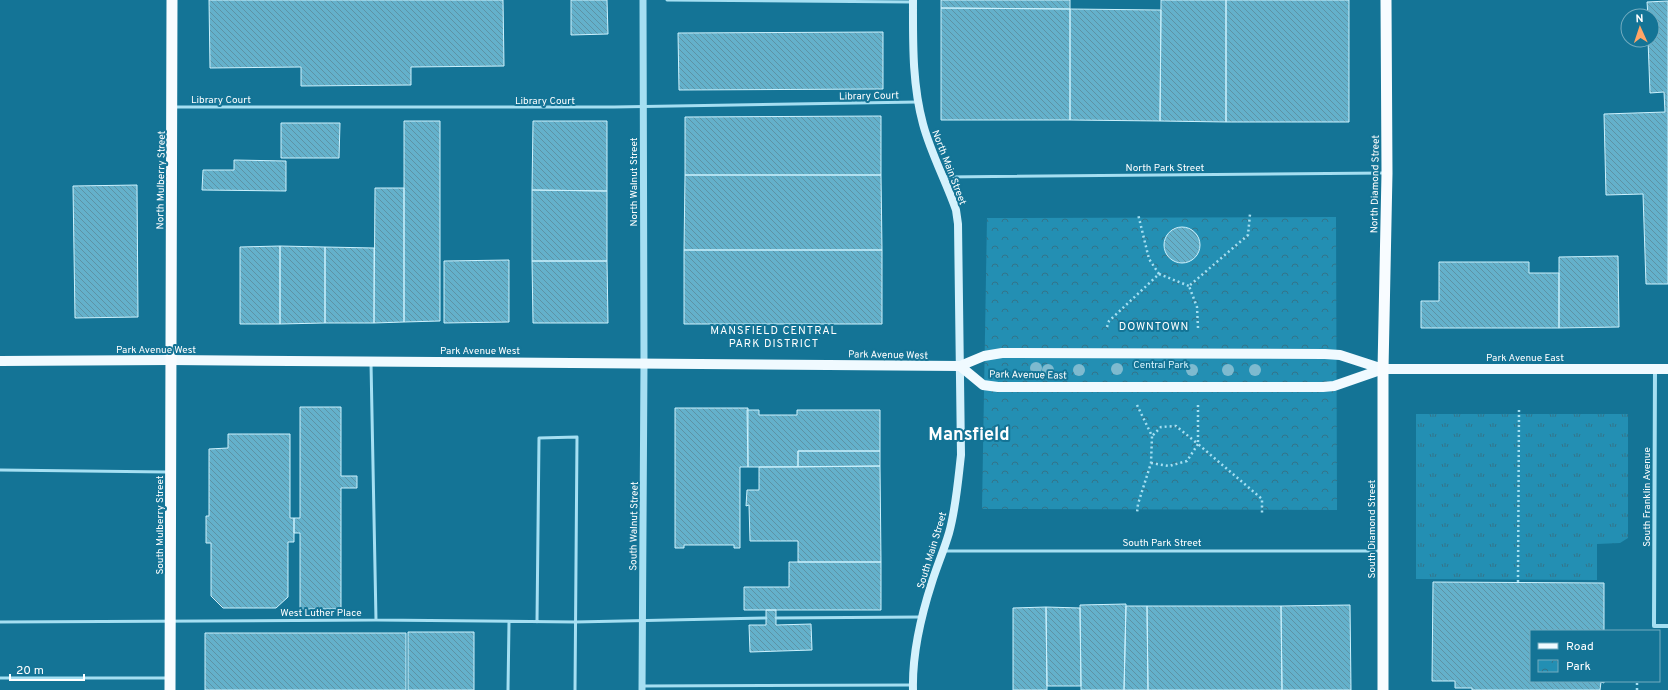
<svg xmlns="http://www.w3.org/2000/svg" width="1668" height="690" font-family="Overpass,sans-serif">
	<defs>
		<pattern id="grass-tufts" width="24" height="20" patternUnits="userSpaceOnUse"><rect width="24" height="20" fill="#238fb3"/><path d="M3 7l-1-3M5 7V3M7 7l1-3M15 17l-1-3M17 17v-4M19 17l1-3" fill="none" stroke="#33748a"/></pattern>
		<pattern id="park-crowns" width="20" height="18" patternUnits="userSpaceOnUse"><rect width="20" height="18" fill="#238fb3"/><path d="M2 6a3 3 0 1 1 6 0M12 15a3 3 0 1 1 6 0" fill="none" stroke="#33748a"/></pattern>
		<pattern id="building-back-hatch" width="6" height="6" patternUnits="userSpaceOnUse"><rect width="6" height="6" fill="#64b1cb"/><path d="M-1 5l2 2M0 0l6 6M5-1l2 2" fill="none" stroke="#5d93a5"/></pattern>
	</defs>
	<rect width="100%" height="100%" fill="#147496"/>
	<path fill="url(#grass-tufts)" d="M1416,414H1628V538L1620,543L1597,544V580L1416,579Z"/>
	<path fill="url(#park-crowns)" d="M1336,217L1337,510L982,509L987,218Z"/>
	<path fill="url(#building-back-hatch)" stroke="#ccf1fd" d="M209,0H503L504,66L411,67V85L301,86V67L210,68Z
		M571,0H607L608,34L571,35Z
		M941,0H1070V9L941,8Z
		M1161,0H1226V122L1160,121Z
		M1226,0H1349V122H1226Z
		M1668,1V284H1646L1643,194L1606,195L1604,114L1665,112L1664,92L1650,93L1648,40H1652V16H1648L1647,2Z
		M941,8L1070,9V120H941Z
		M1070,9L1161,10L1160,121L1070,120Z
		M883,32V89L679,90L678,33Z
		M881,116V175H685V117Z
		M404,121H440V321L404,322Z
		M533,121H607V191L532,190Z
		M281,123H340L339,158H281Z
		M234,160L286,161V191L202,190L203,170H234Z
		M685,175H881L882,250H684Z
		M137,185L138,317L75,318L73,186Z
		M375,188H404V322L374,323Z
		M532,190L607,191V261H532Z
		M1164 245a18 18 0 1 1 36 0a18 18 0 1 1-36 0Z
		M280,246V324H240V247Z
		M280,246L325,247V323L280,324Z
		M325,247L374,248V323H325Z
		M684,250H882V324H684Z
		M1618,256L1619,327L1559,328V257Z
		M509,260V322L444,323V261Z
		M532,261H607L608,323H533Z
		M1439,262H1529V273H1559V328H1421V301H1439Z
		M300,407H341V476H357V488H341V609H300V533H294V518H300Z
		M675,408H748V467H740V548H734V545H684V548H675Z
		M747,410H759V415H797V410H880V451H798V467H748Z
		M228,434H290V518H294V542H288V597L276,608H223L211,596V543H206V516H209V449L228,448Z
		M798,451H880V466L798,467Z
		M880,466L881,562H798V541H750L749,505L746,506L747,490H759V467Z
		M789,562H881V610H744V587H789Z
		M1433,582L1604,583V631H1531V681H1604V683L1601,682L1600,690H1472V688H1455V681H1432Z
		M1126,604L1124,690H1081L1080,605Z
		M1350,605L1351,690H1282L1281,606Z
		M1126,606H1147L1148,690H1124Z
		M1147,606H1281L1282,690H1148Z
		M1046,607L1047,690H1013V608Z
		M1046,607L1080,608L1081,686H1047Z
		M766,610H776V625L811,624L812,650L750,652L749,625H766Z
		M408,632H474V690H408Z
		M205,633H406V690H205Z"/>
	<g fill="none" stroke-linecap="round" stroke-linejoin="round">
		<path stroke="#a5dff2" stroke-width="2.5" stroke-dasharray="2 3" stroke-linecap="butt" d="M1159,274L1189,286
			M1107,327L1109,321L1159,274L1149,259L1138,214
			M1198,328L1197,307L1189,286L1248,235L1250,214
			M1137,405L1152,436L1151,463L1138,504L1137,513
			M1198,405V444L1262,499V514
			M1151,463L1169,466L1187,461L1198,444L1176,426L1161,427L1152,436
			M1518,582L1519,408
			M1637,690V681"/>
		<path stroke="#a5dff2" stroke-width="3" d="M667,0L913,2
			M174,107H614L918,102
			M945,177L1385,173
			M371,363L376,620
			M0,470L167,472
			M944,551H1381
			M776,618L921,617
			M0,622L376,620L575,622L766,618
			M537,622L539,438L577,437L575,690
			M0,678H168
			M643,686L913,685
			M508,690L509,622"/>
		<path stroke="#a5dff2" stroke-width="4" d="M1655,369L1654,626H1668"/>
		<path stroke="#a5dff2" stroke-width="7" d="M642,690L644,363L643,0"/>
		<path stroke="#d4f1fc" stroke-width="8" d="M913,690C912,654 921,616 932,582C937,566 944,550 949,533C956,508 958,481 961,455L958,224L956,210C946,181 931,154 923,124C912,83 913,42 913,0"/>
		<path stroke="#f0faff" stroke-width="10" d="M0,361L170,360L960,366L984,356L1002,353L1325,354L1340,355L1383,369H1668
			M960,366L983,385L998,387H1323L1334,386L1383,369"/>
		<path stroke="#f8fcff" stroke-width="11" d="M170,690L172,0
			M1383,690V369L1387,173L1386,0"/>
	</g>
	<g fill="#7ebacf">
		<circle cx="1036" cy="368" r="6"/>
		<circle cx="1117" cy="369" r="6"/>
		<circle cx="1048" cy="370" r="6"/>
		<circle cx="1079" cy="370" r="6"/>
		<circle cx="1192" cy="370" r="6"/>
		<circle cx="1228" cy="370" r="6"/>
		<circle cx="1255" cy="370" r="6"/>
	</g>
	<g text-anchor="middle" stroke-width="4" stroke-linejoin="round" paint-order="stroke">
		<g font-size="10" fill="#fff" stroke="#147496">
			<text transform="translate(869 95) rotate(-1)" y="4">Library Court</text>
			<text x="221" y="103">Library Court</text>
			<text x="545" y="104">Library Court</text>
			<text transform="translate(950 167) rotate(69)" y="4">North Main Street</text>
			<text x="1165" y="171">North Park Street</text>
			<text transform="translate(160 180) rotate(-89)" y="4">North Mulberry Street</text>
			<text transform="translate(633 182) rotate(-90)" y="4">North Walnut Street</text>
			<text transform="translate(1374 184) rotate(-89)" y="4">North Diamond Street</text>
			<text x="156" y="353">Park Avenue West</text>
			<text x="480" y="354">Park Avenue West</text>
			<text transform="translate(888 354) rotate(1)" y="4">Park Avenue West</text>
			<text x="1525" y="361">Park Avenue East</text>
			<text transform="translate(1028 374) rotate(1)" y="4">Park Avenue East</text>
			<text transform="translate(1646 497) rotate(-90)" y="4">South Franklin Avenue</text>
			<text transform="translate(159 525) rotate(-90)" y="4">South Mulberry Street</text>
			<text transform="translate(633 526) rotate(-89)" y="4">South Walnut Street</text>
			<text transform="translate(1371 529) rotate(-90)" y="4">South Diamond Street</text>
			<text x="1162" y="546">South Park Street</text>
			<text transform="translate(931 550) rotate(-73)" y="4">South Main Street</text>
			<text x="321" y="616">West Luther Place</text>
		</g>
		<g font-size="10" fill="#d4f3fd" stroke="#147496">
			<text x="1161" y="368">Central Park</text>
		</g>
		<g font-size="11" letter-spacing="1" fill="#fff" stroke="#147496">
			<text x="1154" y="330">DOWNTOWN</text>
			<text x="774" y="334">MANSFIELD CENTRAL<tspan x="774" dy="13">PARK DISTRICT</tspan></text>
		</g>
		<g font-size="18" font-weight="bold" fill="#fff" stroke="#147496">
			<text x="969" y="440">Mansfield</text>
		</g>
	</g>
	<rect x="1530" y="630" width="130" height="52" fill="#147496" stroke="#72acc0"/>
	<rect x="1538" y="643" width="20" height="6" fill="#f0faff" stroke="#72acc0"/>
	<text x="1566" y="650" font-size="12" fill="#ffffff">Road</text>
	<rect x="1538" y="660" width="20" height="12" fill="url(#park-crowns)" stroke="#72acc0"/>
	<text x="1566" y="670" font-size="12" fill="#ffffff">Park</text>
	<g transform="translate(1640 28) rotate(357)"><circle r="19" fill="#147496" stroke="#72acc0"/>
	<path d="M0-3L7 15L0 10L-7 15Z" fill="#ffa566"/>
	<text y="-6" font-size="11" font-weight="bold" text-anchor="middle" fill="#ffffff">N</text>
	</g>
	<path d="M10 674v6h74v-6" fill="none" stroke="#ffffff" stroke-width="2"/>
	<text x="16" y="674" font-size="12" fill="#ffffff" stroke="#147496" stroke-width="3" paint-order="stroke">20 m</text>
</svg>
